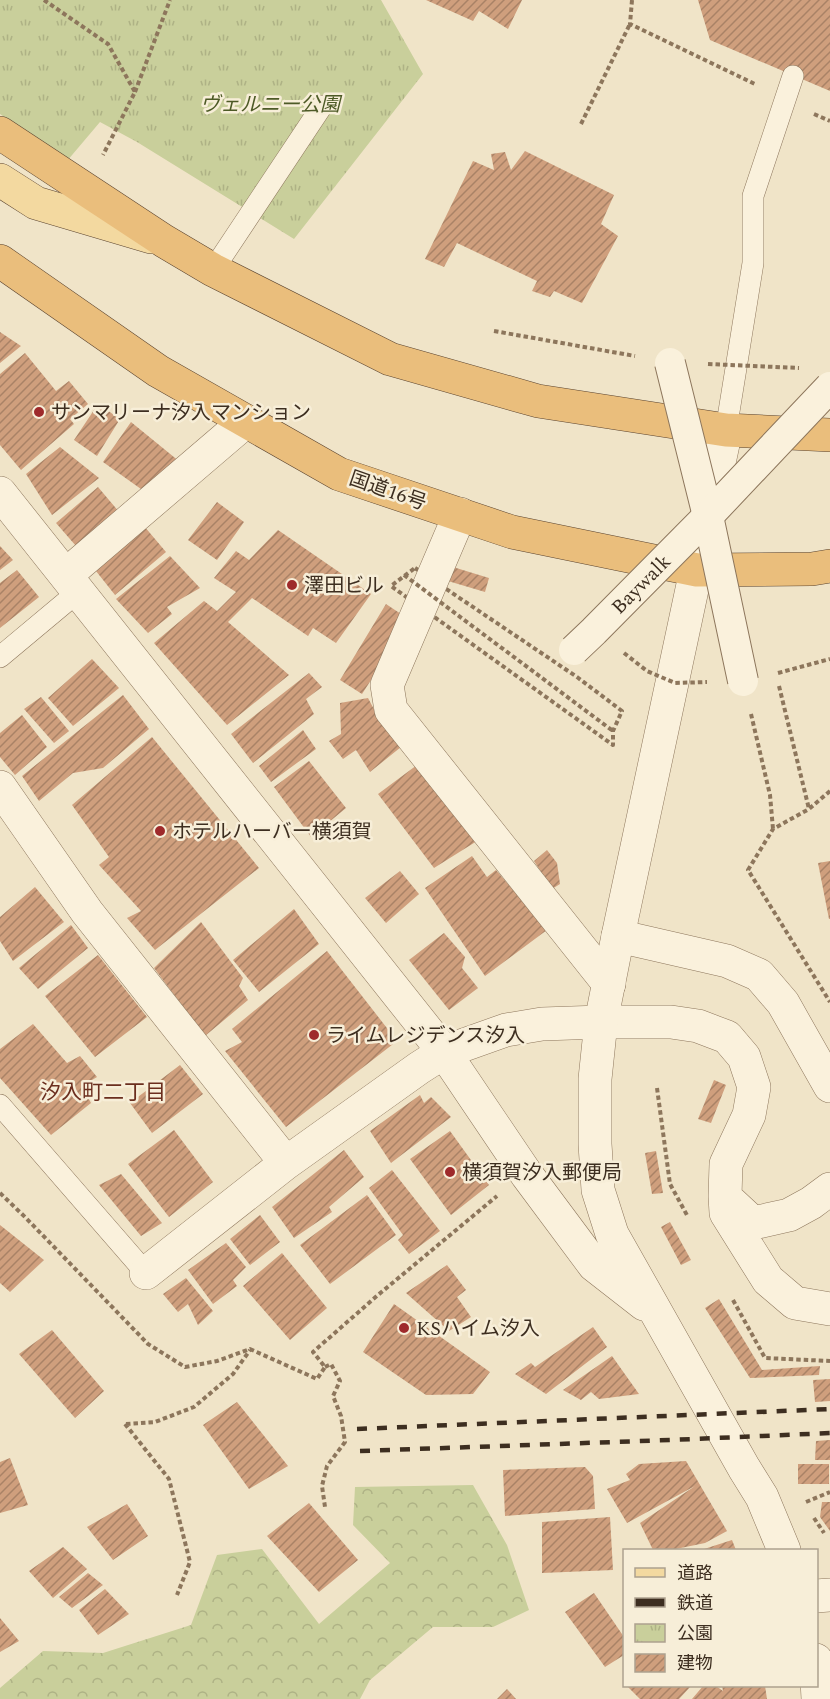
<svg xmlns="http://www.w3.org/2000/svg" width="830" height="1699" font-family="Spectral,'Noto Sans JP',serif">
	<defs>
		<pattern id="forest-crowns" width="20" height="18" patternUnits="userSpaceOnUse" patternTransform="scale(1.5)"><rect width="20" height="18" fill="#c9cf9b"/><path d="M2 6a3 3 0 1 1 6 0M12 15a3 3 0 1 1 6 0" fill="none" stroke="#aeb285"/></pattern>
		<pattern id="park-tufts" width="24" height="20" patternUnits="userSpaceOnUse" patternTransform="scale(1.5)"><rect width="24" height="20" fill="#c9cf9b"/><path d="M3 7l-1-3M5 7V3M7 7l1-3M15 17l-1-3M17 17v-4M19 17l1-3" fill="none" stroke="#aeb285"/></pattern>
		<pattern id="building-hatch" width="6" height="6" patternUnits="userSpaceOnUse" patternTransform="scale(1.5)"><rect width="6" height="6" fill="#cf9f7d"/><path d="M-1 1l2-2M0 6l6-6M5 7l2-2" fill="none" stroke="#a98266"/></pattern>
	</defs>
	<rect width="100%" height="100%" fill="#f0e4c8"/>
	<path fill="url(#forest-crowns)" d="M473,1485L507,1545L529,1610L493,1627H433L370,1680L360,1699H0V1688L43,1651L103,1653L191,1625L217,1555L262,1549L319,1624L390,1563L353,1525L355,1487Z"/>
	<path fill="url(#park-tufts)" d="M0,0H381L423,74L294,239L137,142L100,122L67,161L0,114Z"/>
	<path fill="url(#building-hatch)" d="M426,0H522L508,29L479,11L473,21Z
		M698,0H830V91L710,40Z
		M525,151L614,195L601,224L618,236L582,303L554,291L550,297L532,291L537,281L457,243L444,267L425,259L473,161L494,170L491,154L505,152L511,170Z
		M0,332L21,346L0,363Z
		M25,353L56,391L69,381L88,404L70,419L74,424L21,470L0,445V374Z
		M98,404L120,419L97,456L74,440Z
		M131,422L180,462L148,494L103,462Z
		M60,447L99,478L52,515L26,474Z
		M98,487L120,513L76,546L56,523Z
		M217,502L244,522L217,560L188,540Z
		M144,526L166,552L115,595L92,566Z
		M278,530L371,594L336,643L313,628L308,636L252,598L228,622L289,675L227,725L154,643L204,601L217,611L236,592L214,578L236,551L249,560Z
		M0,546L13,560L0,570Z
		M170,556L200,588L167,607L172,614L148,633L116,599Z
		M453,567L489,578L485,592L448,581Z
		M17,570L39,597L0,628V583Z
		M386,604L407,618L384,660L362,694L340,680Z
		M92,659L119,688L73,726L48,698Z
		M309,673L322,687L306,699L314,714L253,763L231,734Z
		M123,695L149,729L103,768L73,773L39,801L22,776Z
		M41,697L69,731L54,743L24,709Z
		M368,698L377,715L401,747L370,772L356,750L343,759L329,741L341,734L340,703Z
		M22,715L47,747L15,775L0,757V733Z
		M303,730L316,749L271,782L259,766Z
		M152,737L259,868L155,950L127,918L141,911L99,865L109,857L72,805Z
		M309,761L346,808L311,837L274,787Z
		M417,765L477,841L434,868L378,794Z
		M547,850L557,863L560,884L552,889L534,861Z
		M472,856L487,877L496,870L547,930L485,976L425,888Z
		M830,861V919H829L818,863Z
		M400,871L419,894L386,923L365,898Z
		M35,887L64,922L13,961L0,941V917Z
		M294,909L319,944L259,992L233,960Z
		M201,922L243,978L239,986L248,1000L205,1036L154,968Z
		M71,925L88,948L38,989L19,968Z
		M444,933L465,957L462,968L478,988L449,1010L409,960Z
		M327,951L397,1041L286,1127L225,1051L242,1042L232,1029Z
		M98,955L147,1017L95,1057L45,996Z
		M33,1024L67,1063L80,1056L97,1077L82,1086L91,1103L51,1135L0,1078V1049Z
		M180,1065L203,1094L152,1133L130,1103Z
		M714,1080L726,1085L711,1123L698,1119Z
		M420,1095L424,1103L431,1097L451,1117L391,1163L370,1131Z
		M174,1130L213,1182L169,1217L128,1164Z
		M450,1131L489,1185L451,1215L410,1159Z
		M344,1150L364,1177L329,1207L332,1212L294,1238L272,1207Z
		M656,1151L663,1193L652,1194L645,1153Z
		M392,1170L440,1231L409,1254L398,1240L403,1235L369,1188Z
		M121,1174L162,1223L141,1236L99,1185Z
		M367,1195L396,1235L330,1284L300,1245Z
		M260,1215L280,1242L250,1265L230,1239Z
		M670,1222L691,1260L681,1265L661,1227Z
		M0,1225L44,1260L10,1292L0,1283Z
		M226,1243L246,1267L233,1280L237,1286L213,1304L188,1270Z
		M282,1253L327,1308L290,1340L243,1286Z
		M447,1265L466,1290L457,1297L471,1317L449,1331L406,1293Z
		M186,1278L213,1311L198,1325L188,1304L178,1312L163,1294Z
		M719,1299L762,1370L820,1366L819,1375L750,1378L705,1308Z
		M394,1304L490,1372L473,1394L426,1395L363,1352Z
		M593,1327L607,1347L546,1394L515,1374L531,1363L535,1367Z
		M52,1330L104,1391L75,1418L19,1354Z
		M612,1356L639,1394L599,1399L591,1392L581,1400L563,1390Z
		M830,1379V1401L815,1402L813,1380Z
		M237,1402L288,1466L249,1489L203,1425Z
		M830,1440V1460H815L816,1441Z
		M10,1458L28,1505L0,1513V1462Z
		M686,1461L727,1531L705,1543L671,1550H653L640,1523L695,1486L627,1523L607,1489L630,1480L626,1474L639,1464Z
		M798,1464H829V1484H798Z
		M585,1467L593,1476L595,1509L505,1516L503,1470Z
		M822,1502H830V1531L820,1517Z
		M309,1503L358,1560L319,1592L267,1536Z
		M127,1504L148,1536L113,1560L87,1527Z
		M610,1517L613,1570L542,1573V1522Z
		M732,1540L736,1550H701Z
		M63,1547L87,1569L53,1598L29,1571Z
		M88,1573L103,1585L72,1608L59,1597Z
		M105,1589L129,1614L98,1635L79,1610Z
		M594,1593L624,1637V1655L605,1667L565,1612Z
		M0,1618L19,1641L0,1652Z
		M630,1686H691L679,1699H640L628,1687Z
		M703,1686H716L723,1691L722,1686H765L767,1699H692Z
		M507,1689L516,1699H497Z"/>
	<g fill="none" stroke-linecap="round" stroke-linejoin="round">
		<g stroke="#8d765c" stroke-width="22">
			<path id="service" d="M213,270L322,106
				M726,430L753,263V196L793,76
				M0,657L79,591
				M0,1105L146,1273"/>
		</g>
		<g stroke="#8d765c" stroke-width="34">
			<path id="minor" d="M460,514L387,685L391,710L609,984
				M66,575L246,421
				M0,787L87,912L286,1163
				M618,936L727,961L759,975L783,1003L830,1086
				M601,1022H671L698,1026L727,1037L744,1057L754,1087L749,1115L726,1164L725,1196L726,1213L768,1280L795,1303L830,1309
				M725,1197L753,1223L789,1215L811,1203L830,1189
				M146,1273L286,1163L419,1068L444,1052
				M816,1596L830,1595"/>
		</g>
		<g stroke="#8d765c" stroke-width="34">
			<path id="tertiary" d="M726,430L618,936L601,1022L595,1079V1144L598,1190L612,1234L744,1468L762,1497L784,1550
				M0,493L444,1052L527,1175L594,1265L644,1304
				M444,1052L506,1030L542,1024L601,1022
				M816,1660L818,1699"/>
		</g>
		<g stroke="#5b4430" stroke-width="34">
			<path id="primary" d="M0,180L36,203L151,237"/>
		</g>
		<g stroke="#5b4430" stroke-width="34">
			<path id="trunk" d="M0,133L164,241L213,270L390,359L538,401L726,430L830,435
				M0,261L158,371L339,474L512,532L697,570L812,569L830,566"/>
		</g>
		<path stroke="#8d765c" stroke-width="4" stroke-dasharray="4.5 3" stroke-linecap="butt" d="M44,0L108,44L135,92L103,155
			M632,0L630,24L757,85
			M135,92L170,0
			M814,114L830,121
			M581,124L630,24
			M494,331L635,356
			M415,568L577,677L622,711L613,731V745L391,586Z
			M778,673L830,659
			M779,686L809,809
			M751,714L770,795L773,829
			M830,791L809,809L773,829L748,870L830,1002
			M657,1088L670,1184L688,1217
			M0,1193L25,1217L148,1344L185,1367L217,1361L250,1349L317,1379L325,1367L313,1352L378,1295L497,1196
			M733,1300L765,1358L830,1361
			M325,1367L331,1364L340,1381L333,1396L341,1416L345,1442L327,1466L322,1486L325,1507
			M125,1424L169,1479L190,1562L177,1595
			M126,1424L155,1422L194,1407L233,1374L250,1350
			M806,1502L830,1492
			M814,1518L824,1533"/>
		<use href="#service" stroke="#faf1dc" stroke-width="21"/>
		<use href="#minor" stroke="#faf1dc" stroke-width="33"/>
		<use href="#tertiary" stroke="#faf1dc" stroke-width="33"/>
		<use href="#primary" stroke="#f3d9a0" stroke-width="33"/>
		<use href="#trunk" stroke="#eabe7c" stroke-width="33"/>
		<path stroke="#3d2e20" stroke-width="4.5" stroke-dasharray="10 10" stroke-linecap="butt" d="M357,1429L830,1409
			M360,1451L670,1440L830,1433"/>
		<g stroke="#8d765c" stroke-width="32" stroke-linecap="butt">
			<g id="pedestrian-bridge">
				<path d="M670,363L708,516L743,681"/>
				<path id="s1" d="M574,650L594,631L708,516L830,387"/>
			</g>
		</g>
		<path stroke="#8d765c" stroke-width="4" stroke-dasharray="4.5 3" stroke-linecap="butt" d="M708,364L799,368
			M404,575L613,731
			M624,653L647,671L675,683L707,682"/>
		<use href="#pedestrian-bridge" stroke="#faf1dc" stroke-width="30"/>
	</g>
	<g fill="#9e2a2b" stroke="#f7eed8" stroke-width="2">
		<circle cx="39" cy="412" r="6"/>
		<circle cx="292" cy="585" r="6"/>
		<circle cx="160" cy="831" r="6"/>
		<circle cx="314" cy="1035" r="6"/>
		<circle cx="450" cy="1172" r="6"/>
		<circle cx="404" cy="1328" r="6"/>
	</g>
	<g text-anchor="middle" stroke-width="5" stroke-linejoin="round" paint-order="stroke">
		<g font-size="20" font-style="italic" fill="#4d5a26" stroke="#f7eed8">
			<text x="270" y="111">ヴェルニー公園</text>
		</g>
		<g font-size="20" fill="#3d2e20" stroke="#f7eed8" text-anchor="start">
			<text x="51" y="419">サンマリーナ汐入マンション</text>
			<text x="304" y="592">澤田ビル</text>
			<text x="172" y="838">ホテルハーバー横須賀</text>
			<text x="326" y="1042">ライムレジデンス汐入</text>
			<text x="462" y="1179">横須賀汐入郵便局</text>
			<text x="416" y="1335">KSハイム汐入</text>
		</g>
		<g font-size="20" fill="#3d2e20" stroke="#f7eed8">
			<text transform="translate(388 490) rotate(19)" y="7">国道16号</text>
			<text dy="7" stroke="none"><textPath href="#s1" startOffset="94">Baywalk</textPath></text>
		</g>
		<g font-size="21" fill="#6b2e1e" stroke="#f7eed8">
			<text x="103" y="1099">汐入町二丁目</text>
		</g>
	</g>
	<rect x="623" y="1549" width="195" height="138" fill="#f7eed8" stroke="#ada18e" stroke-width="1.5"/>
	<rect x="635" y="1568" width="30" height="9" fill="#f3d9a0" stroke="#ada18e" stroke-width="1.5"/>
	<text x="677" y="1579" font-size="18" fill="#3d2e20">道路</text>
	<rect x="635" y="1598" width="30" height="9" fill="#3d2e20" stroke="#ada18e" stroke-width="1.5"/>
	<text x="677" y="1609" font-size="18" fill="#3d2e20">鉄道</text>
	<rect x="635" y="1624" width="30" height="18" fill="url(#park-tufts)" stroke="#ada18e" stroke-width="1.5"/>
	<text x="677" y="1639" font-size="18" fill="#3d2e20">公園</text>
	<rect x="635" y="1654" width="30" height="18" fill="url(#building-hatch)" stroke="#ada18e" stroke-width="1.5"/>
	<text x="677" y="1669" font-size="18" fill="#3d2e20">建物</text>
</svg>
